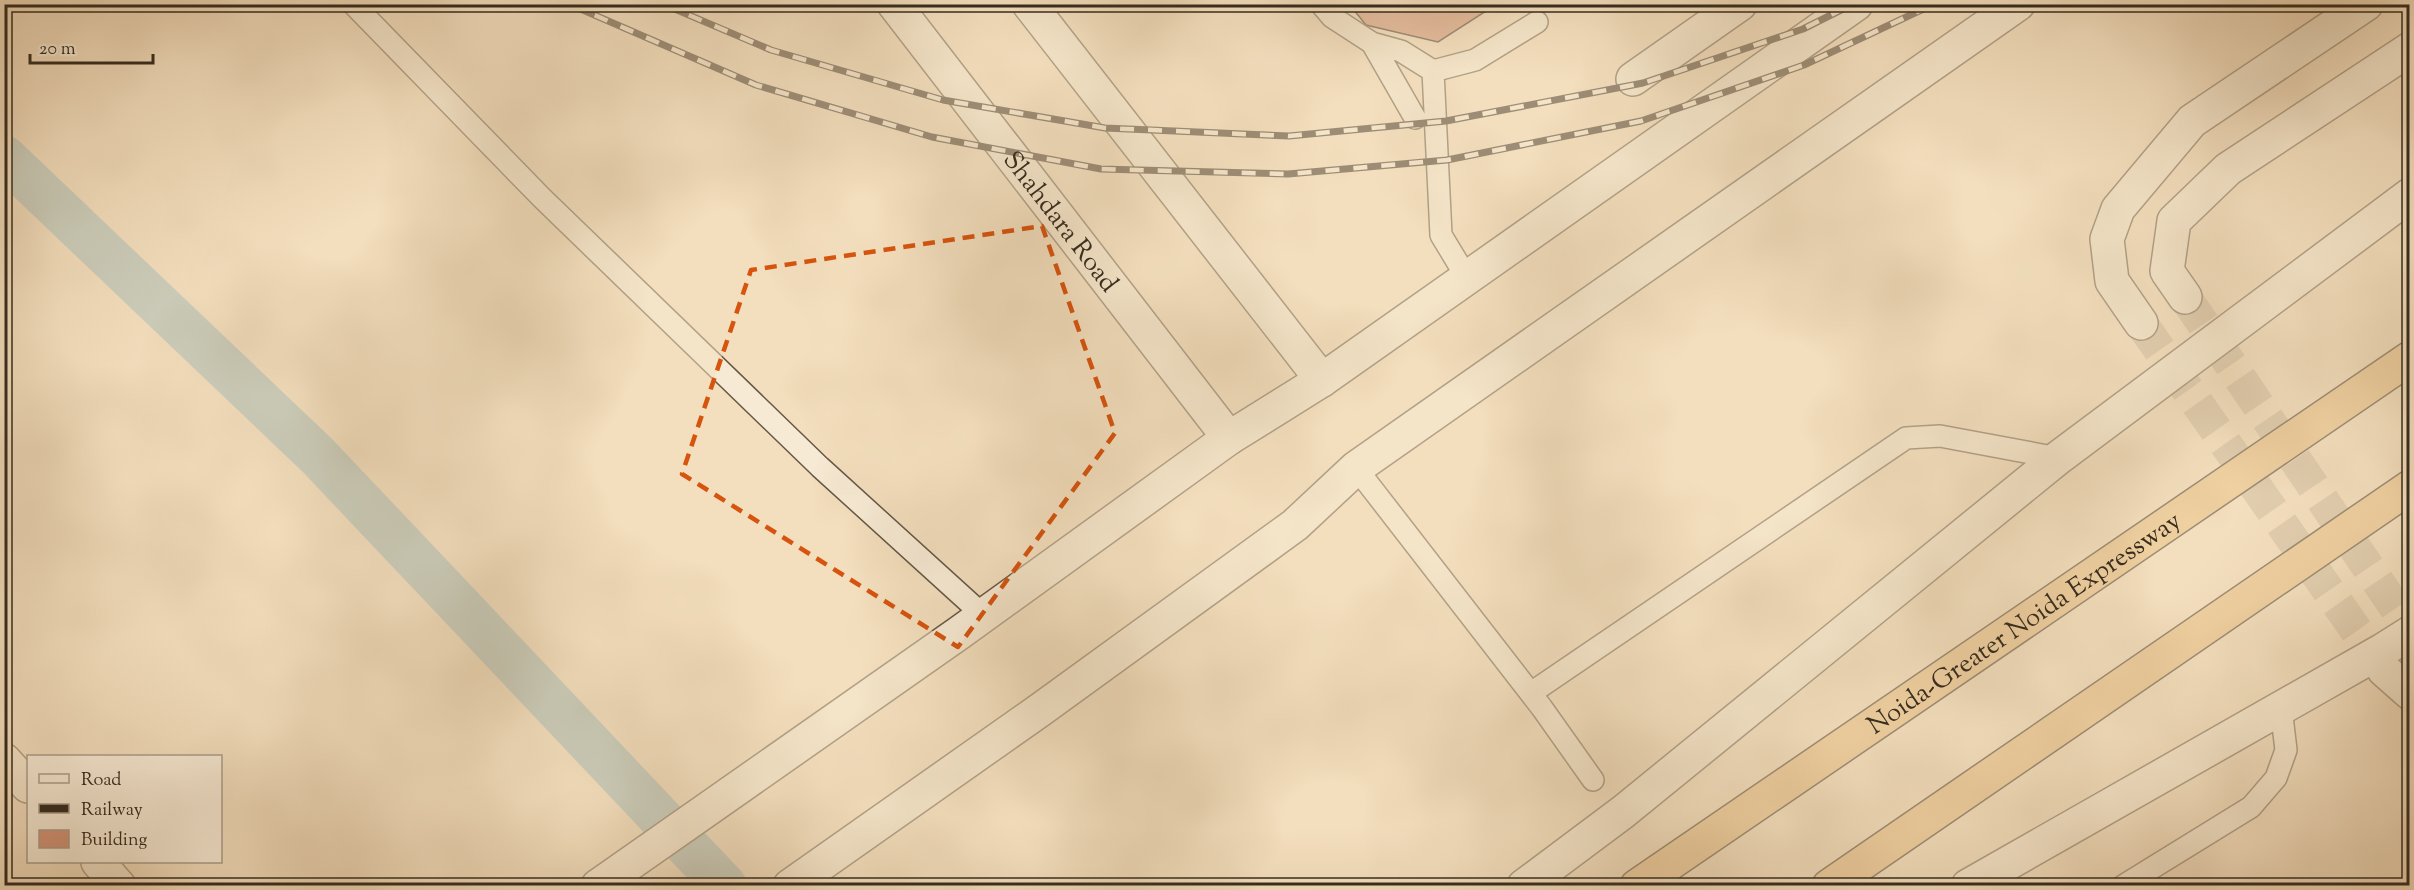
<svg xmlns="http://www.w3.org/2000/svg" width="2414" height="890" font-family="'Sorts Mill Goudy',serif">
	<rect width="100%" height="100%" fill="#f3debd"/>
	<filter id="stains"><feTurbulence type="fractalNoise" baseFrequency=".00333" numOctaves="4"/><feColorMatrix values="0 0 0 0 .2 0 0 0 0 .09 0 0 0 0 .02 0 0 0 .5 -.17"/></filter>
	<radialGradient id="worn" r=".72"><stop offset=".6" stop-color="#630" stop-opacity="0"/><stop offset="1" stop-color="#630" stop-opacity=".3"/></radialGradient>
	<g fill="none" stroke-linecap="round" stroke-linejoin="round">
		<path stroke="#9ebaba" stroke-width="44" d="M4,157L318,456L725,886"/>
	</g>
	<path fill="#d49579" stroke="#362c1f" stroke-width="1.5" d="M1349,4H1497L1438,42L1366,25Z"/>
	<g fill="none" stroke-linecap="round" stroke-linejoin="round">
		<path stroke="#cdba9d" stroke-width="33" stroke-dasharray="33 16" stroke-linecap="butt" d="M2185,297L2410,629
			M2141,323L2384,670"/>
		<g stroke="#655846" stroke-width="24">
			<path id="service" d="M353,4L542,198L820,467L983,615
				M1321,4L1332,17L1372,43L1401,51L1433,71L1475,60L1537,22
				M1372,43L1415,118
				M1433,71L1441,235L1467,278
				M1356,468L1542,708L1593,780
				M1531,693L1906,438L1940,436L2058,458
				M2123,886L2251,807L2276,778L2286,750L2281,708"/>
		</g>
		<g stroke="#655846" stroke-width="36">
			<path id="minor" d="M1633,79L1740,4"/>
		</g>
		<g stroke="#655846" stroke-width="36">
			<g id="tertiary">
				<path id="s1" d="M894,4L1229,438"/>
				<path d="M1029,4L1322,380"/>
				<path d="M2185,297L2167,271L2174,221L2228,169L2410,49"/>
				<path d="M2141,323L2112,281L2107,239L2118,209L2192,121L2366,4"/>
				<path d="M2384,670L2410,693"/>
				<path d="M4,760L28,786"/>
				<path d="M98,862L119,886"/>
				<path d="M598,886L959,633L1229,438L1322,380L1856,4"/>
				<path d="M790,886L1040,710L1295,525L1356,468L2018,4"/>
				<path d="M1524,886L1623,812L2058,458L2410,195"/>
				<path d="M1968,886L2383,650L2410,633"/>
			</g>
		</g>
		<g stroke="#362c1f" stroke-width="36">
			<g id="trunk">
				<path id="s2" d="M1637,886L2410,358"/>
				<path d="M1829,886L2410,487"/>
			</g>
		</g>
		<use href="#service" stroke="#f7ead4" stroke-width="21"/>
		<use href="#minor" stroke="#f7ead4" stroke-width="33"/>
		<use href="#tertiary" stroke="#f7ead4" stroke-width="33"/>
		<use href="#trunk" stroke="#eabf7e" stroke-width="33"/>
		<g stroke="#362c1f" stroke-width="7">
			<path id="rail" d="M569,4L756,85L932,137L1101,169L1288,174L1447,160L1641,121L1804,65L1934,4
				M663,4L771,50L943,100L1105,128L1289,136L1446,121L1643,83L1803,29L1853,4"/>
		</g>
		<use href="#rail" stroke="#f7ead4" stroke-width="4.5" stroke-dasharray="14" stroke-linecap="butt"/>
	</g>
	<path d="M0 0H2414V890H0ZM1042,226L1115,433L958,647L682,474L751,270Z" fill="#f3debd" fill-opacity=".55" fill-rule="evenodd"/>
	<path fill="none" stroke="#d6540e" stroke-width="4.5" stroke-dasharray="12 8" stroke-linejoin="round" d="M1042,226L1115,433L958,647L682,474L751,270Z"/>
	<g text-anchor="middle" stroke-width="5" stroke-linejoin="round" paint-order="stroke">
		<g font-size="26" fill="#362c1f" stroke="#f7ead4">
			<text dy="9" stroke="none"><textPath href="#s1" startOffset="274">Shahdara Road</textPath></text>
			<text dy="9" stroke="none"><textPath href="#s2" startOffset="468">Noida-Greater Noida Expressway</textPath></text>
		</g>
	</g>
	<rect width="2414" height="890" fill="none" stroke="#f3debd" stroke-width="24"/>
	<rect x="6" y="6" width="2402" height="878" fill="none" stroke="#362c1f" stroke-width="3"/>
	<rect x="12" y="12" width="2390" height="866" fill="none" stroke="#362c1f" stroke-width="1.5"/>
	<rect x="27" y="755" width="195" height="108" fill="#f7ead4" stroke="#aa9e8c" stroke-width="1.5"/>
	<rect x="39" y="774" width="30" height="9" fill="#f7ead4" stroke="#aa9e8c" stroke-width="1.5"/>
	<text x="81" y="785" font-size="18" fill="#362c1f">Road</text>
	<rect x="39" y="804" width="30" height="9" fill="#362c1f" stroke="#aa9e8c" stroke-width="1.5"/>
	<text x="81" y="815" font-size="18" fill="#362c1f">Railway</text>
	<rect x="39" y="830" width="30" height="18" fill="#d49579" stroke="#aa9e8c" stroke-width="1.5"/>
	<text x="81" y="845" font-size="18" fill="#362c1f">Building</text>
	<path d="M30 54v9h123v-9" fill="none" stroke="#362c1f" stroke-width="3"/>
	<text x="39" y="54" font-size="18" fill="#362c1f" stroke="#f7ead4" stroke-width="4.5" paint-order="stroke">20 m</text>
	<rect width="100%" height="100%" filter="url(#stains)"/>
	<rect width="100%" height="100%" fill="url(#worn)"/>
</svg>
